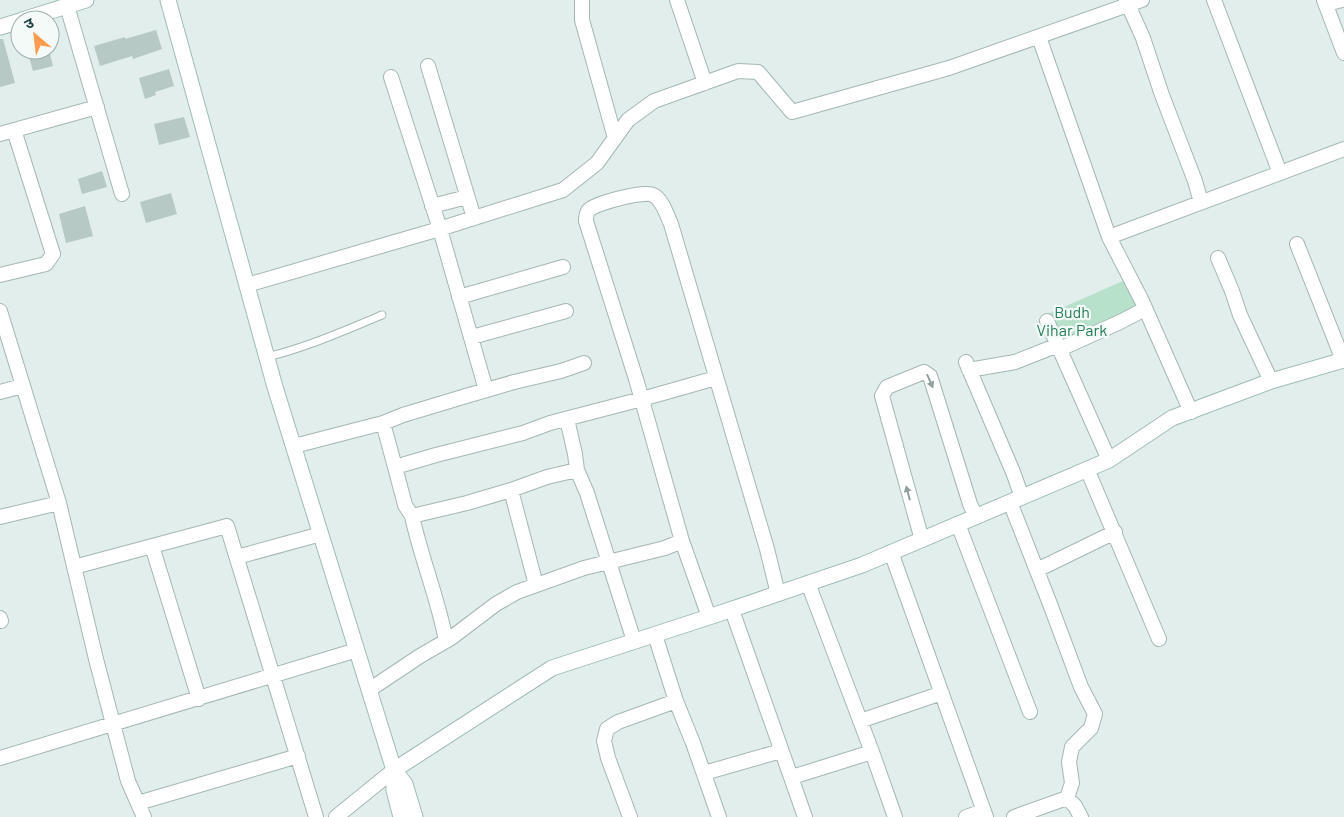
<svg xmlns="http://www.w3.org/2000/svg" width="1344" height="817" font-family="Barlow,'Noto Sans Devanagari',sans-serif">
	<rect width="100%" height="100%" fill="#e2eeeb"/>
	<path fill="#b8e1cb" d="M1125,280L1144,306L1062,343L1048,314Z"/>
	<path fill="#b7c9c5" d="M156,30L162,49L133,59L132,56L100,66L94,46L125,37V39Z
		M0,39H3L15,83L0,87Z
		M27,50H49L53,66L33,71Z
		M169,69L174,86L155,92L156,95L145,99L139,78Z
		M184,117L190,137L159,145L154,124Z
		M102,171L107,187L82,194L78,179Z
		M171,193L177,214L146,223L140,202Z
		M85,206L93,236L66,243L59,214Z"/>
	<g fill="none" stroke-linecap="round" stroke-linejoin="round">
		<g stroke="#a4b7b4" stroke-width="9">
			<path id="lane" d="M267,357C307,347 344,331 382,315"/>
		</g>
		<g stroke="#a4b7b4" stroke-width="16">
			<path id="street" d="M582,0V20L615,138
				M677,0L705,83
				M1126,0L1143,38L1162,95L1195,181L1201,202
				M1214,0L1280,173
				M1324,0L1344,53
				M1326,4L1342,0
				M67,6L122,194
				M1039,37L1109,237L1344,149
				M428,66L474,218
				M391,77L440,229L486,390
				M0,134L97,107
				M432,206L467,197
				M1109,237L1142,301L1191,412
				M1297,244L1343,360
				M1218,258L1232,291L1240,315L1271,381
				M0,275L46,264L53,254L14,130
				M247,285L436,230L563,190L597,163L628,120L654,101L738,71L758,72L792,112L949,68L1142,0
				M459,297L563,267
				M0,311L59,503L96,659L128,781L144,817
				M1047,321L1109,460
				M472,337L566,311
				M1060,349L1120,322L1145,309
				M966,362L1013,472L1022,497
				M969,370L1015,362L1058,345
				M0,392L22,386
				M567,419L575,454L577,470
				M383,423L395,467
				M294,446L383,423L403,415L466,396L514,382L561,371L584,363
				M1087,469L1159,639
				M511,490L536,585
				M1010,502L1050,604L1081,687L1095,714L1091,728L1072,747L1069,762L1072,783L1067,798L1014,817
				M412,516L405,505L395,467L436,455L523,433L550,423L642,399L716,378
				M0,517L59,503
				M958,524L1030,712
				M922,540L882,396L887,387L924,372L930,376L970,504L976,517
				M682,541L636,379L586,221C586,217 586,213 589,210C596,203 645,190 653,195C662,199 667,215 671,224L767,549L778,594
				M152,546L199,699
				M891,552L986,817
				M237,557L321,534
				M74,567L227,526L316,817
				M1037,570L1115,532
				M808,583L872,752L895,817
				M732,610L805,817
				M0,618L1,621
				M655,635L676,701L693,743L719,817
				M446,641C438,598 421,558 412,516L467,503L511,490L547,477L577,470L587,493L634,641
				M369,690L420,656L451,638L496,604L517,592L584,568L665,548L682,541L709,617
				M860,721L942,693
				M0,758L357,650
				M704,773L781,751
				M792,777L872,752
				M1067,798L1075,806L1081,817
				M138,803L298,756
				M336,817L394,770
				M630,817L608,758L604,741L607,729L618,722L676,701
				M966,817L984,811"/>
		</g>
		<g stroke="#9fbbb7" stroke-width="17">
			<path id="secondary" d="M168,0L275,387L394,770V790L401,817
				M22,20L86,0
				M0,27L20,21
				M394,770L552,668L715,615L862,565L1109,460L1172,418L1271,381L1344,360
				M394,770L405,784L415,817"/>
		</g>
		<use href="#lane" stroke="#fff" stroke-width="7"/>
		<use href="#street" stroke="#fff" stroke-width="14"/>
		<use href="#secondary" stroke="#fff" stroke-width="15"/>
	</g>
	<defs><path id="oneway-solid" d="M-6-.8H1V-3.2L6.5 0L1 3.2V.8H-6Z" transform="scale(1.25)"/></defs>
	<g fill="#8fa09f">
		<use href="#oneway-solid" transform="translate(930 381) rotate(66)"/>
		<use href="#oneway-solid" transform="translate(908 493) rotate(-105)"/>
	</g>
	<g text-anchor="middle" stroke-width="4.5" stroke-linejoin="round" paint-order="stroke">
		<g font-size="16" fill="#257d58" stroke="#f3faf8">
			<text x="1072" y="318">Budh<tspan x="1072" dy="18">Vihar Park</tspan></text>
		</g>
	</g>
	<g transform="translate(35 35) rotate(332)"><circle r="24" fill="#f3faf8" stroke="#9eb0ae"/>
	<path d="M0-4L9 19L0 12L-9 19Z" fill="#ff9c4f"/>
	<text y="-8" font-size="14" font-weight="bold" text-anchor="middle" fill="#1f413f">उ</text>
	</g>
</svg>
